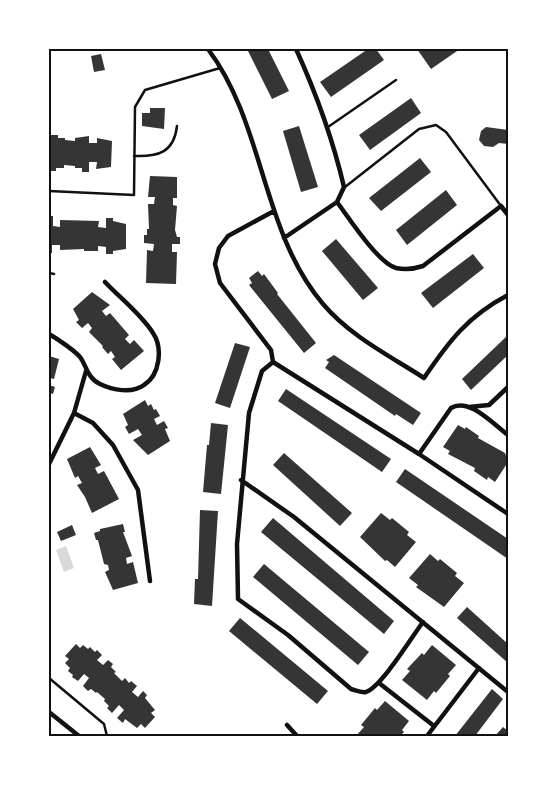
<svg xmlns="http://www.w3.org/2000/svg" width="557" height="785" font-family="Figtree,sans-serif">
	<rect width="100%" height="100%" fill="#fff"/>
	<path fill="#d9d9d9" d="M66,546L74,568L64,572L56,550Z"/>
	<path fill="#353535" d="M247,49H268L289,91L272,99Z
		M368,49H376L384,60L331,97L320,82Z
		M417,49H460L431,69Z
		M101,54L105,70L94,72L91,56Z
		M411,98L421,113L370,150L359,135Z
		M150,108H165L164,129L142,126V113H150Z
		M299,126L318,187L301,192L283,131Z
		M486,127L508,130V144L499,143L493,147L484,146L479,140L481,131Z
		M50,135H58V138H65V140L75,141V138L89,136V143H97V138L112,141L111,167L96,169L97,162H89V172H82V168H75V166L64,165V168H56V171H50Z
		M420,158L431,172L381,211L369,198Z
		M150,176L177,177V198H173V205L177,206L175,230L177,237H180V244H172V252H177L176,284L146,283L147,250L153,251L154,244L144,243V235H147V229H149L148,204H154L155,197H148Z
		M446,190L457,205L407,245L396,230Z
		M49,216H53V226L60,227V220L99,221L98,227L106,228V218H113V221L126,224V249L113,251V254H106V247L98,246V251H84V249L60,250V245H52V253H49Z
		M336,239L378,288L363,300L322,251Z
		M473,254L484,268L433,308L421,293Z
		M258,271L262,276L264,274L278,293L277,294L316,343L304,353L249,285L252,283L249,278Z
		M92,292L110,305L102,311L106,316L110,313L129,335L125,339L130,344L134,340L144,351L121,370L112,359L115,357L111,351L108,354L102,347L103,346L89,332L92,328L88,323L82,328L76,322L79,320L73,309Z
		M508,335V355L471,390L462,379Z
		M235,343L250,347L230,408L215,403Z
		M334,355L421,413L413,425L396,414L395,416L325,368L329,362L326,360Z
		M49,356L59,359L54,379L50,378L49,382Z
		M49,385L55,387L53,394L50,393L49,397Z
		M286,389L391,459L382,472L278,401Z
		M145,400L148,406L151,404L154,410L156,409L160,416L154,419L157,425L164,421L168,428L165,429L170,441L148,455L133,440L142,435L138,429L129,434L125,427L128,425L123,414Z
		M211,423L228,425L221,494L203,492L207,445H209Z
		M458,425L465,429L466,427L479,436L478,438L505,453L508,462L495,482L488,477L487,480L474,471L475,468L448,454L450,451L443,447Z
		M90,447L101,465L95,468L98,474L104,471L119,499L92,513L85,497L77,485L82,483L78,476L75,478L67,459Z
		M284,453L352,513L340,526L273,465Z
		M405,469L508,539V559L396,482Z
		M200,510L218,511L212,606L194,604L195,579H198Z
		M381,513L390,520L392,518L409,532L407,535L416,542L395,567L387,560L385,561L360,537Z
		M273,518L394,621L384,634L261,532Z
		M123,524L125,532H123L132,556L126,558L127,564L133,562L138,583L113,590L105,572L109,570L108,565L104,564L98,540H96L94,533L100,531V529Z
		M72,525L76,535L61,541L57,532Z
		M430,554L438,561L440,559L457,573L455,576L464,583L444,607L416,587L418,585L409,578Z
		M264,564L369,652L358,665L253,577Z
		M467,607L508,644V663L457,618Z
		M240,618L328,691L317,704L229,631Z
		M76,644L80,648L83,645L88,649L90,647L95,652L97,650L102,655L97,660L103,665L108,660L113,664L111,667L116,672L114,673L122,681L125,678L129,683L131,681L137,686L132,692L138,697L143,691L147,695L145,698L155,710L151,713L155,717L145,728L141,724L137,728L125,719L123,723L117,718L124,710L119,705L112,713L107,708L109,706L104,701L105,699L97,692L96,693L91,689L88,691L83,686L89,678L84,674L78,681L72,677L73,675L68,671L70,668L65,663L69,659L65,656Z
		M432,645L456,665L448,674L450,676L436,693L434,691L427,700L402,680L410,671L407,669L422,653L424,655Z
		M492,689L503,699L478,732L475,736H455Z
		M385,701L409,721L402,730L404,732L400,736H356L364,727L361,725L375,708L377,710Z
		M503,727L508,731V736H495Z"/>
	<g fill="none" stroke-linecap="round" stroke-linejoin="round">
		<path stroke="#111" stroke-width="2.5" d="M328,127L396,80
			M134,156C159,157 174,152 177,126
			M345,187L419,129L436,125L446,132L501,206
			M49,191L134,195L135,107L145,90L220,68
			M49,273L54,274
			M49,678L104,724L107,736"/>
		<path stroke="#111" stroke-width="4.5" d="M208,49C265,125 261,231 323,304C350,336 390,356 424,378C449,341 468,316 508,295
			M337,202C349,218 378,263 396,268C405,270 414,269 423,266L501,206L508,215
			M274,211L228,236L219,248L215,264L220,283L271,350L273,362L419,454L508,514
			M284,238L337,202L344,187C333,140 316,93 296,49
			M49,334C56,338 79,353 82,360C87,369 89,379 100,384C112,390 132,394 144,385C160,375 163,348 153,333C141,314 120,298 105,282
			M273,362L262,371L249,413L237,544L238,599L288,635L351,689C355,690 361,693 366,692C382,686 411,638 423,622
			M469,407L489,405L508,387
			M74,413L93,423L113,445L138,490L150,581
			M419,454L451,408C469,397 493,424 508,435
			M49,464L74,413L86,371
			M241,480L294,517L508,692
			M379,683L434,726
			M49,712L79,736
			M287,725L297,736
			M427,736L479,668"/>
	</g>
	<rect width="557" height="785" fill="none" stroke="#ffffff" stroke-width="100"/>
	<rect x="50" y="50" width="457" height="685" fill="none" stroke="#111" stroke-width="2"/>
</svg>
